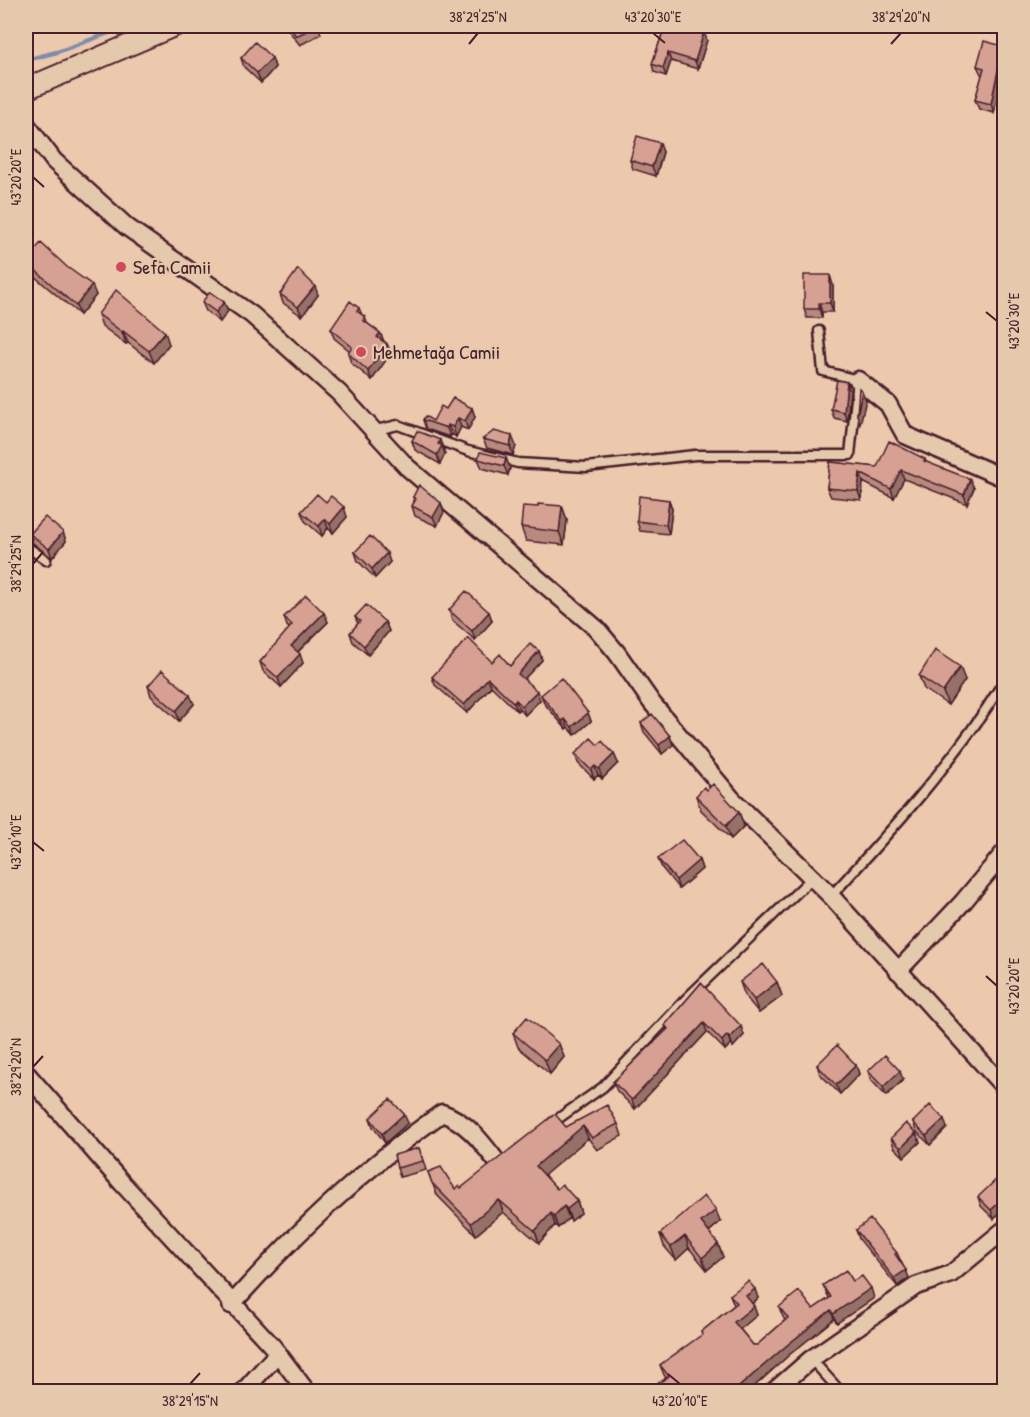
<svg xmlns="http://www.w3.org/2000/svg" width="1030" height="1417" font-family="'Patrick Hand',sans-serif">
	<rect width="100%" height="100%" fill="#ecc8ad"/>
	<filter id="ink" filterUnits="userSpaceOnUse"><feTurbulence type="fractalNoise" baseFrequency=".0167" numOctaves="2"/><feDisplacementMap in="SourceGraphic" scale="12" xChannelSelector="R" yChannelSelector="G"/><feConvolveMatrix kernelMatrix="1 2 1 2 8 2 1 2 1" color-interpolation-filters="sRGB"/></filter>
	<g filter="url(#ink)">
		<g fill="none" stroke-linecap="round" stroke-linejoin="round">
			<path stroke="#7e8caa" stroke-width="4.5" d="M26,60L57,52L128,26"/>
			<g stroke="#4a1f2b" stroke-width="13">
				<path id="service" d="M376,430L398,425L468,451L518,463L586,467L695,455H850L858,380L823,371L819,331
					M26,546L46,560
					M831,896C891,831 952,764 999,689L1004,685
					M552,1123L603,1087L686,999L813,877
					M811,1359L841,1392"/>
			</g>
			<g stroke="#4a1f2b" stroke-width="21">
				<path id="minor" d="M26,124L54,161L127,227L252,315L339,393L407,467L597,629L617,653L652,703L732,799L831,896L1004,1087
					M858,380L888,404L905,435L1004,478
					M898,971L963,902L1004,853
					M26,1073L122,1183L273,1347L307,1392
					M231,1305C297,1231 361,1171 442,1113C467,1122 481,1141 497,1162
					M243,1392L278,1353
					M773,1392L811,1359L916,1286L951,1274L1004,1230"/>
			</g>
			<g stroke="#4a1f2b" stroke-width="24">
				<path id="tertiary" d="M26,89L174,26"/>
			</g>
			<use href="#service" stroke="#e5c9ac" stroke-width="8"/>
			<use href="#minor" stroke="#e5c9ac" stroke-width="16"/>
			<use href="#tertiary" stroke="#e5c9ac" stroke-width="20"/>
		</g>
		<path fill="#b88a7e" stroke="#4a1f2b" stroke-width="1.5" d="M285,26H318L321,34L300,45Z
			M381,26H389L383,29Z
			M665,26L707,40L698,69L671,61L666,76L654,72L652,64Z
			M1003,46L1005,50V63L994,113L979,109L975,100L982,76L977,66Z
			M241,58H272L275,67L261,83L244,67Z
			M663,152L656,176L633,169L630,160Z
			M26,259L96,295L80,315L27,270L26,265Z
			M833,285V312H822V318H807L804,309Z
			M280,294L318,295L302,316L283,303Z
			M202,302H224L228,311L220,322L206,311Z
			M359,308L362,315L365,317L367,323L380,333L384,341L387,344L391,353L372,380L351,363L348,353L350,351L334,338L331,329Z
			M98,314L169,344L154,363L128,343L126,344L102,326Z
			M847,382L850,391L847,421L834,418L831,409Z
			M472,408L475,417L468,430L461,427L456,437L452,434L450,437L426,429L423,420L433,421L446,409Z
			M483,439L516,446L513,455L487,448Z
			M412,441L444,449L445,454L440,464L415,450Z
			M506,458L510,468L508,475L482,468L478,459Z
			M925,459L926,462L974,488L967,504L904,479L894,498L863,482L861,500L831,497L827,488L830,462L877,467Z
			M413,497L441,503L444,512L437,526L415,516L412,506L414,502Z
			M669,500L672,509L669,534L640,531L637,521Z
			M326,502L347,517L333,533L328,528L322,536L305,521L301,512Z
			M562,506L567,520L564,545L526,541L521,527L538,507Z
			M63,532L66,541L52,558L33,543L30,534Z
			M355,552L390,562L375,578L358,561Z
			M449,610L489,612L492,621L475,640L452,620Z
			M324,613L328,622L298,652L303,663L281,687L263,671L260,662L290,629L287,626L284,617Z
			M355,617L385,622L389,631L368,655L353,642L350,633L358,624Z
			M539,651L542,660L524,679L540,700L525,715L519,709L517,711L491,686L467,713L435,685L432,677L492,662L510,666Z
			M919,676L965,680L948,705L924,689Z
			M148,686L194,704L179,721L151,696Z
			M541,695L588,713L591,721L575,735L568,727L566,729L544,703Z
			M641,723L670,736L673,745L662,754L644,732Z
			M598,745L614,754L618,763L602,779L598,775L594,779L578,763L575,754Z
			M707,790L739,812L744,826L731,839L701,810L696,796Z
			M658,859L699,860L702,869L679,889L662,868Z
			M740,982H777L782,996L759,1013L745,996Z
			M701,983L744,1035L733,1047L731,1044L725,1050L707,1032L635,1109L617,1091L613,1082L667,1031L665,1025Z
			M513,1033L559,1044L564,1057L550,1074L518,1047Z
			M817,1065H856L859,1074L840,1094L820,1074Z
			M868,1071L903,1080L886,1096L871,1080Z
			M370,1118L408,1123L385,1143L373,1127Z
			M913,1122L947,1128L930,1145L916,1131Z
			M618,1124L622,1136L597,1150L588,1138L544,1175L557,1189L577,1201L581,1213L571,1221L569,1218L558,1228L555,1225L539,1243L503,1212L476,1235L437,1195L428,1172L455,1189L461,1188L566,1127Z
			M916,1133L920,1142L904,1157L894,1147L891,1138Z
			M419,1148L426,1170L400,1177L397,1168Z
			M1005,1178V1209L994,1219L981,1206L978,1197Z
			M720,1222L709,1232L718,1244L723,1257L707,1270L689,1248L676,1260L664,1246L660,1234Z
			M856,1230L897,1253L909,1278L897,1286L859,1239Z
			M853,1281L874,1298L837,1323L834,1319L789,1355L748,1392H656L654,1386L666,1378L664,1375L660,1365L702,1335L701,1332L734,1305L730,1295L758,1298L752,1304L757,1315L740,1329L753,1345H757L785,1320L783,1317L779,1307L813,1309L829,1298L823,1285Z"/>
		<path fill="#967167" stroke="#4a1f2b" stroke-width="1.5" d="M704,32L707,40L698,69L695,61Z
			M1003,46L1005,50V63L994,113L991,104Z
			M668,53L671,61L666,76L663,68Z
			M272,58L275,67L261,83L257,73Z
			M660,143L663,152L656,176L652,167Z
			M830,275L833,285V312L830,303Z
			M92,285L96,295L80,315L76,306Z
			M315,286L318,295L302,316L298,307Z
			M224,302L228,311L220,322L216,312Z
			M819,303L822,312V318L819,309Z
			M123,331L128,343L126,344L122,332Z
			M165,332L169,344L154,363L149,351Z
			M380,333L384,342L377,337Z
			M387,344L391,353L372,380L368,371Z
			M847,382L850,391L847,421L844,412Z
			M862,391L866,400L860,424L857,415Z
			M472,408L475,417L468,430L465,421Z
			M458,418L461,427L456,437L453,427Z
			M448,425L452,434L450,437L447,428Z
			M512,436L516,446L513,455L510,446Z
			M440,440L445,454L440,464L437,455L438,444Z
			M506,458L510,468L508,475L504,466Z
			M901,470L904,479L894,498L891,489Z
			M860,473L863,482L861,500L858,491Z
			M970,479L974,488L967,504L964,495Z
			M669,500L672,509L669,534L666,525Z
			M441,503L444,512L437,526L433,517Z
			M562,506L567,520L564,545L559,532Z
			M344,507L347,517L333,533L330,524Z
			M325,519L328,528L322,536L319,526Z
			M63,532L66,541L52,558L49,549Z
			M387,553L390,562L375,578L372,569Z
			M489,612L492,621L475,640L472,631Z
			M324,613L328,622L294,655L291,646Z
			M385,622L389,631L368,655L364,646Z
			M539,651L542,660L521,682L518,674Z
			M300,654L303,663L281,687L278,678Z
			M960,667L965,680L948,705L943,692Z
			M488,678L491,686L467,713L464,705Z
			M537,691L540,700L525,715L522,706Z
			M190,695L194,704L179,721L176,711Z
			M516,700L519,709L517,711L514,703Z
			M588,713L591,721L575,735L572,727Z
			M565,719L568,727L566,729L562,721Z
			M670,736L673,745L662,754L659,745Z
			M614,754L618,763L602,779L599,769Z
			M595,766L598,775L594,779L591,770Z
			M739,812L744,826L731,839L726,826Z
			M699,860L702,869L679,889L676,880Z
			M777,982L782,996L759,1013L754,1000Z
			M704,1023L707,1032L635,1109L632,1100Z
			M741,1026L744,1035L733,1047L730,1038Z
			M727,1035L731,1044L725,1050L722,1041Z
			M559,1044L564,1057L550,1074L545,1060Z
			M856,1065L859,1074L840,1094L836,1085Z
			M900,1071L903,1080L886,1096L883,1087Z
			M404,1114L408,1123L385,1143L382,1134Z
			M944,1119L947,1128L930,1145L926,1136Z
			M583,1126L588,1138L541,1178L536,1166Z
			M916,1133L920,1142L904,1157L901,1148Z
			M1005,1197V1209L994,1219L991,1210Z
			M499,1200L503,1212L476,1235L471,1223Z
			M577,1201L581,1213L571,1221L567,1209Z
			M564,1206L569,1218L558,1228L554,1216Z
			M716,1210L720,1222L705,1235L701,1222Z
			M551,1213L555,1225L539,1243L535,1231Z
			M685,1236L689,1248L676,1260L671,1247Z
			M718,1244L723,1257L707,1270L702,1258Z
			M906,1270L909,1278L897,1286L894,1278Z
			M871,1288L874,1298L837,1323L833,1314Z
			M755,1289L758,1298L749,1306L746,1296Z
			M754,1306L757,1315L738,1331L734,1322Z
			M831,1310L834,1319L789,1355L748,1392H733L786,1346Z"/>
		<path fill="#d6a193" stroke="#4a1f2b" stroke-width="1.5" d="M289,26H317L296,36Z
			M665,26H681L704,32L695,61L668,53L663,68L652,64Z
			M984,41L1003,46L991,104L975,100L984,68L977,66Z
			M255,42L272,58L257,73L241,58Z
			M637,136L660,143L652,167L630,160Z
			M41,243L67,267L92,285L76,306L26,262V259Z
			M298,269L315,286L298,307L280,294Z
			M804,275H830V303H819V309H804Z
			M116,290L165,332L149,351L123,331L122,332L98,314Z
			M210,292L224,302L216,312L202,302Z
			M350,301L359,308L357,311L365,317L363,320L380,333L377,337L387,344L368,371L348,353L352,347L331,329Z
			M837,380L847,382L844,412L831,409Z
			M859,388L862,391L857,415Z
			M453,398L472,408L465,421L458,418L453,427L448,425L447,428L423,420L425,416L433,421L441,406L446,409Z
			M417,431L440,440L438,444L442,445L437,455L412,441Z
			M494,431L512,436L510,446L483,439Z
			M889,441L925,459L924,461L970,479L964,495L901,470L891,489L860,473L858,491L827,488L830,462L877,467Z
			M480,452L506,458L504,466L478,459Z
			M419,485L441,503L433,517L412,506L416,499L413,497Z
			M317,494L326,502L331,496L344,507L330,524L325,519L319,526L301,512Z
			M639,496L669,500L666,525L637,521Z
			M538,504L562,506L559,532L521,527L523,506L538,507Z
			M45,517L63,532L49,549L30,534Z
			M370,536L387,553L372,569L355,552Z
			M466,591L489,612L472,631L449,610Z
			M306,595L324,613L291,646L300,654L278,678L260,662L292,625L284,617Z
			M366,605L385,622L364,646L350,633L360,621L355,617Z
			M468,638L492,662L500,654L510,666L530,644L539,651L518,674L537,691L522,706L516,700L514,703L488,678L464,705L432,677Z
			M935,650L960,667L943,692L919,676Z
			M162,670L190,695L176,711L148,686Z
			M561,678L588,713L572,727L565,719L562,721L541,695Z
			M652,714L670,736L659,745L641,723Z
			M591,738L598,745L602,741L614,754L599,769L595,766L591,770L575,754Z
			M713,784L739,812L726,826L696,796L704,787L707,790Z
			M682,840L699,860L676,880L658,859Z
			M763,964L777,982L754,1000L740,982Z
			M701,983L741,1026L730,1038L727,1035L722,1041L704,1023L632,1100L613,1082L668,1029L665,1025Z
			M527,1017L559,1044L545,1060L513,1033Z
			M837,1045L856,1065L836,1085L817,1065Z
			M885,1055L900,1071L883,1087L868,1071Z
			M390,1099L404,1114L382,1134L370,1118Z
			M607,1105L618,1124L592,1138L583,1126L536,1166L557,1189L562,1184L577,1201L567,1209L564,1206L554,1216L551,1213L535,1231L499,1200L471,1223L432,1183L428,1172L441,1167L455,1189L459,1186L461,1188L555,1114L566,1127Z
			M930,1105L944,1119L926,1136L913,1122Z
			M906,1123L916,1133L901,1148L891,1138Z
			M419,1148L423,1161L397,1168L394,1155Z
			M1001,1175L1005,1178V1197L991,1210L978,1197Z
			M704,1196L716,1210L701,1222L718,1244L702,1258L685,1236L671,1247L660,1234Z
			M870,1219L897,1253L895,1254L906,1270L894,1278L856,1230Z
			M846,1270L853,1281L862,1276L871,1288L833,1314L831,1310L786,1346L733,1392H658L654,1386L669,1376L660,1365L703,1334L701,1332L737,1303L730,1295L748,1281L755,1289L746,1296L754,1306L734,1322L753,1345H757L788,1318L779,1307L799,1291L813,1309L831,1297L823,1285Z"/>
	</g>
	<path fill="none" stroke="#4a1f2b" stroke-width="2" d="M653,33L665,43M469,44L478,33M891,44L901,33M33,177L44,187M986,312L997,321M33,564L43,552M33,842L44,851M986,976L997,986M33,1067L43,1056M668,1374L680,1384M190,1384L200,1373"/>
	<g fill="#d1495b" stroke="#e5c9ac" stroke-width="2">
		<circle cx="121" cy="267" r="6"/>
		<circle cx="361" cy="352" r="6"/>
	</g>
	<g text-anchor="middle" stroke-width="4.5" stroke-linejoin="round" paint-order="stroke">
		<g font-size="20" fill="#4a1f2b" stroke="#e5c9ac" text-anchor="start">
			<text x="133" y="274">Sefa Camii</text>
			<text x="373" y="359">Mehmetağa Camii</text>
		</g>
	</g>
	<rect width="1030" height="1417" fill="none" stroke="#e5c9ac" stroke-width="66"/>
	<rect x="33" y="33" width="964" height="1351" fill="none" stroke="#4a1f2b" stroke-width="2"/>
	<g font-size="15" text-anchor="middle" fill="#4a1f2b">
		<text x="478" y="22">38°29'25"N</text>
		<text x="653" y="22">43°20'30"E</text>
		<text x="901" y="22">38°29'20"N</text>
		<text transform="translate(16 177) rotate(-90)" y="5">43°20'20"E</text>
		<text transform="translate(1014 321) rotate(-90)" y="5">43°20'30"E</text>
		<text transform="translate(16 564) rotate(-90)" y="5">38°29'25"N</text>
		<text transform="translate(16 842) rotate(-90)" y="5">43°20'10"E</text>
		<text transform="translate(1014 986) rotate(-90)" y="5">43°20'20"E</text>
		<text transform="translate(16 1067) rotate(-90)" y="5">38°29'20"N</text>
		<text x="190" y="1406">38°29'15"N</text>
		<text x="680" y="1406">43°20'10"E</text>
	</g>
</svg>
